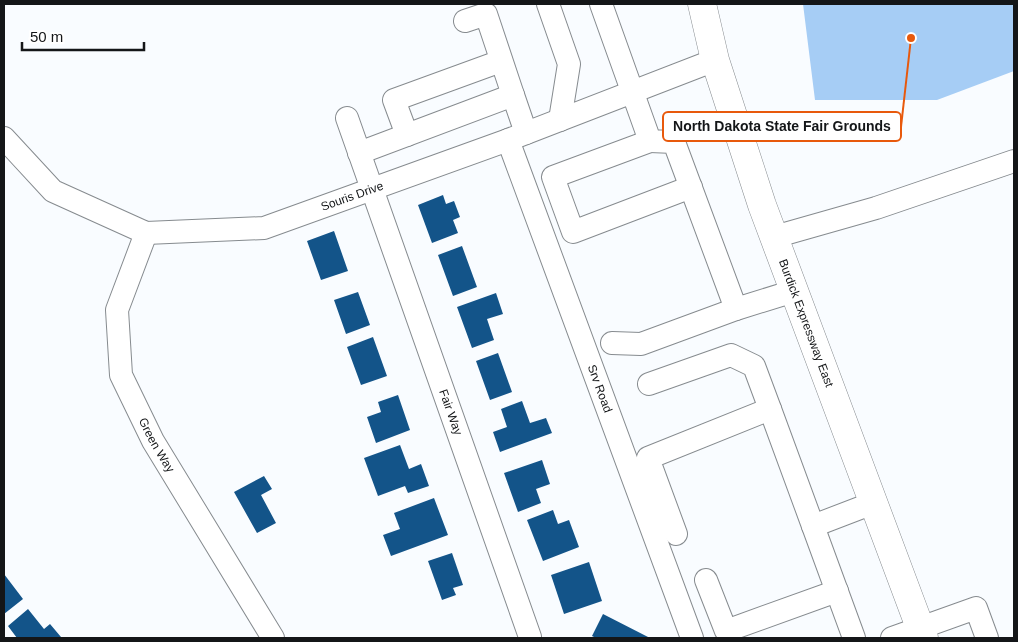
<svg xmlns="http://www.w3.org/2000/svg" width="1018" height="642" font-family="Helvetica,sans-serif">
	<rect width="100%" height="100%" fill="#f9fcff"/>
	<path fill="#a6cdf5" d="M803,4H1014V71L937,100H815Z"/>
	<path fill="#135489" d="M443,195L446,204L454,201L460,217L453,220L458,233L432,243L418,205Z
		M334,231L348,271L321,280L307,241Z
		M462,246L477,287L453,296L438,255Z
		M358,292L370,325L346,334L334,300Z
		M496,293L503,314L487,319L494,340L472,348L457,307Z
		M373,337L387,376L361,385L347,347Z
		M498,353L512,392L490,400L476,361Z
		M398,395L410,430L376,443L367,417L381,412L378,402Z
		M522,401L530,423L546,418L552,433L500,452L493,432L507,427L501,409Z
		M400,445L409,469L421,464L429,486L408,493L405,486L378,496L364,458Z
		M542,460L550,484L536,489L541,503L518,512L504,473Z
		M264,476L272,489L261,495L276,523L257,533L234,492Z
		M434,498L448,535L391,556L383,535L400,529L394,513Z
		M553,510L558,524L569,520L579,547L543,561L527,520Z
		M452,553L463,585L453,588L456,595L442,600L428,561Z
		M589,562L602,601L564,614L551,575Z
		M4,574L23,599L4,614Z
		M28,609L44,629L50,624L61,637L17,638L8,626Z
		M603,614L650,638H596L592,636Z"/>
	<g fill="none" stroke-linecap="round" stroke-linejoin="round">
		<g stroke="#868b8f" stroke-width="24">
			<g id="minor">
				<path d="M548,4L569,64L560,120"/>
				<path d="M601,4L650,141L674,142L736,309L794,291"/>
				<path d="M513,95L526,133"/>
				<path id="s1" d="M347,118L530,637"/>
				<path d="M407,135L394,100L501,61"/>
				<path id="s2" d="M4,138L53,191L146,233L264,228L508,140L715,60"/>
				<path id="s3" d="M508,140L692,638"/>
				<path d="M650,141L553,177L573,232L691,187"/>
				<path d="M359,153L513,95L486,14L465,21"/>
				<path id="s4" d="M146,233L117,310L121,375L153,441L273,638"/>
				<path d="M774,237L876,208L1014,161"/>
				<path d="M612,343L641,344L736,309"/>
				<path d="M649,384L731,355L754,366L770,409"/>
				<path d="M813,526L854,638"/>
				<path d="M676,534L648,458L770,409L813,526L873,503"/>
				<path d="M706,580L726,631L837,591"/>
				<path d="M892,638L976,608L987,638"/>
			</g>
		</g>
		<g stroke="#868b8f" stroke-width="29">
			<g id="major">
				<path id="s5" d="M702,4L715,60L762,205L924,638"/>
			</g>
		</g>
		<use href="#minor" stroke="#fff" stroke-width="22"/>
		<use href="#major" stroke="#fff" stroke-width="28"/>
	</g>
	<g text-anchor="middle" stroke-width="5" stroke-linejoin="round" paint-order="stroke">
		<g font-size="12" fill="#141618" stroke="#fff">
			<text dy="4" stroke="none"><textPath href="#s2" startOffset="386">Souris Drive</textPath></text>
			<text dy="4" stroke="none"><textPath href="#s5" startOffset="336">Burdick Expressway East</textPath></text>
			<text dy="4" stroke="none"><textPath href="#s3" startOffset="265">Srv Road</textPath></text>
			<text dy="4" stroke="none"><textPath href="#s1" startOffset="312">Fair Way</textPath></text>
			<text dy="4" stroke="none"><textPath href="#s4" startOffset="226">Green Way</textPath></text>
		</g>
	</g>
	<path fill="none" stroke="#e8590c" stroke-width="2" d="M911 38L901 127"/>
	<circle fill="#e8590c" stroke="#fff" stroke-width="2" cx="911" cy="38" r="5"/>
	<rect fill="#fff" stroke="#e8590c" stroke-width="2" x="663" y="112" width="238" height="29" rx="5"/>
	<g font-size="14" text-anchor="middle" font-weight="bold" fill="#141618">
		<text x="782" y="131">North Dakota State Fair Grounds</text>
	</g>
	<rect width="1018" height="642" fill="none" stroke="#141618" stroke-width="10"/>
	<path d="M22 42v8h122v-8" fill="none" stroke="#141618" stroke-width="2.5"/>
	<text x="30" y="42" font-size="15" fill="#141618" stroke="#ffffff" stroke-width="4" paint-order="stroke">50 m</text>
</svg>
